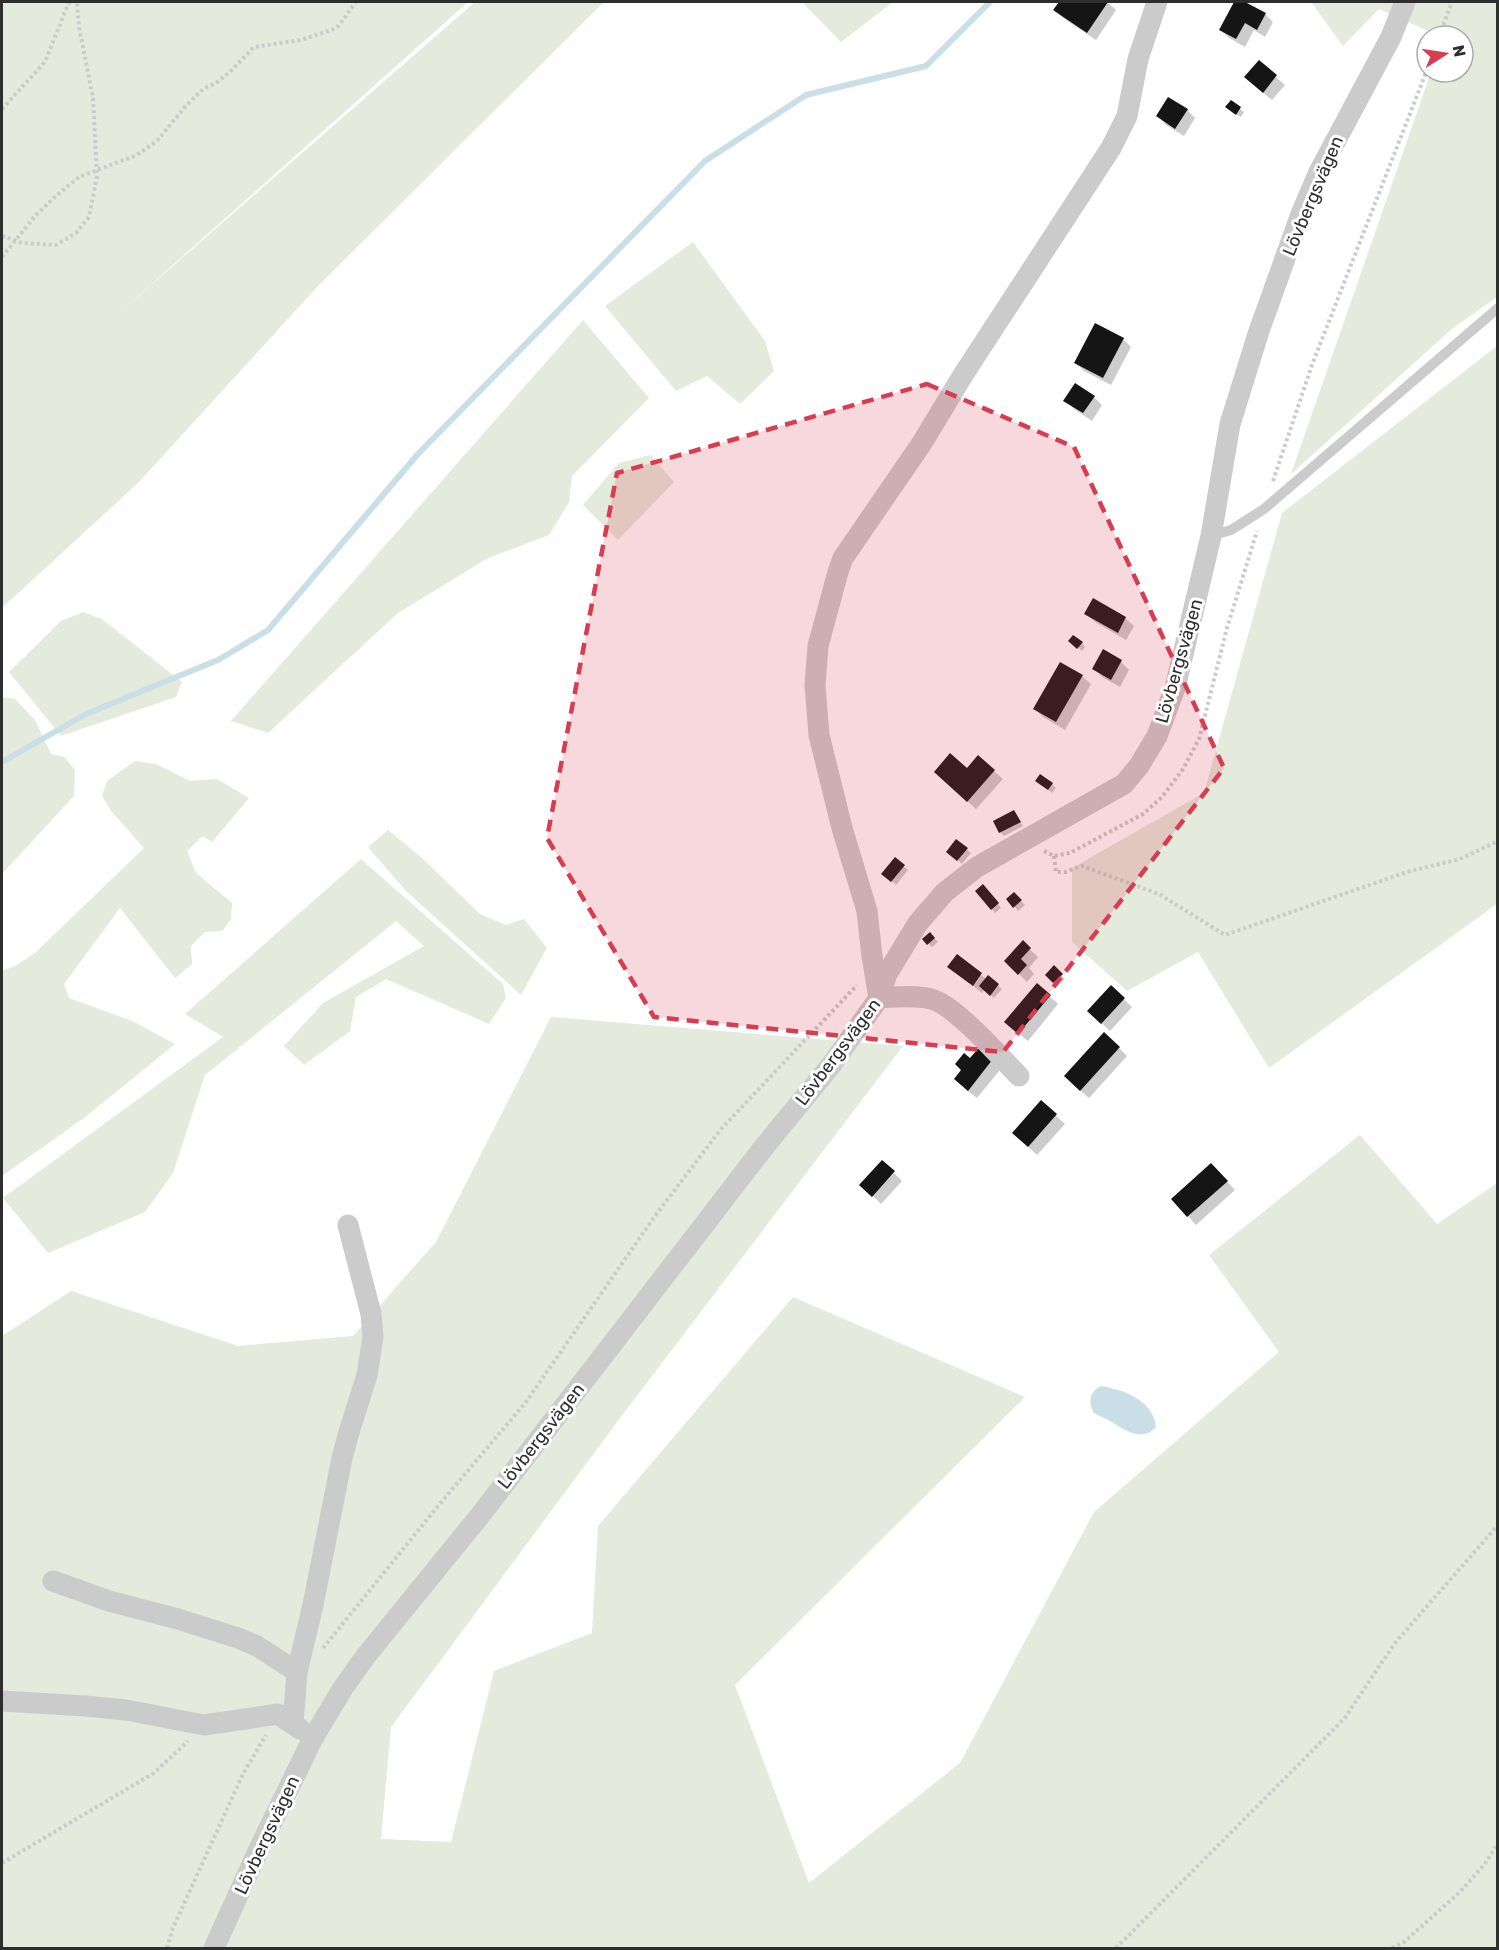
<svg xmlns="http://www.w3.org/2000/svg" width="1499" height="1950" font-family="Rubik,sans-serif">
	<rect width="100%" height="100%" fill="#fff"/>
	<path fill="#e4eadc" d="M2,2H468L119,313L475,2H604L318,286L138,483L2,608Z
		M802,2H893L841,42Z
		M1311,2H1497V297L1453,328L1291,474L1431,72H1463V36H1439L1379,9L1343,46Z
		M693,242L765,341L774,371L740,404L707,376L676,391L605,306Z
		M583,320L649,398L572,476L569,502L549,535L488,558L398,613L268,733L231,721Z
		M1497,346V904L1269,1068L1198,952L1127,991L1072,942V868L1204,793L1282,513Z
		M651,455L674,482L618,540L583,505L619,463Z
		M83,612L102,619L182,682L176,697L61,736L9,672L61,621Z
		M2,697L15,699L35,720L51,754L64,757L75,770L74,796L2,874Z
		M135,761L156,764L190,781L217,779L249,798L212,842L203,836L187,851L196,873L232,903L231,919L222,931L205,932L191,946L192,964L175,978L120,908L64,984L69,998L132,1021L175,1044L84,1118L2,1176V971L15,966L35,953L144,848L111,811L102,796L107,781Z
		M388,830L422,858L480,914L506,925L524,919L547,948L521,995L406,891L368,847Z
		M361,859L503,984L506,998L489,1024L386,979L356,997L350,1031L304,1065L284,1046L323,1003L424,946L396,921L205,1075L173,1173L145,1212L48,1253L3,1198L223,1037L185,1014Z
		M551,1017L903,1046L620,1418L391,1727L381,1839L451,1842L494,1671L592,1633L598,1526L793,1297L1025,1397L735,1685L809,1883L960,1763L1094,1512L1279,1352L1209,1255L1360,1135L1437,1224L1497,1183V1948H2V1336L71,1291L238,1346L353,1336L436,1242Z"/>
	<path fill="#cadee8" d="M1101,1386C1124,1390 1153,1400 1156,1427C1142,1442 1126,1431 1112,1422C1106,1418 1100,1417 1094,1413C1088,1402 1089,1392 1101,1386Z"/>
	<path fill="#0003" d="M1060,2H1107L1116,10L1096,40L1063,18L1055,10Z
		M1236,2H1242L1265,14L1273,22L1265,37L1254,30L1245,47L1229,38L1221,30Z
		M1259,62L1285,85L1272,100L1254,85Z
		M1231,102L1244,112L1241,117L1231,110Z
		M1187,110L1195,118L1184,136L1166,125L1158,116Z
		M1123,339L1131,347L1111,385L1084,371L1076,363Z
		M1094,397L1102,405L1092,421L1074,409L1065,400Z
		M1086,614L1125,618L1134,626L1126,640L1095,622Z
		M1070,641L1082,643L1085,647L1082,651Z
		M1121,662L1129,670L1120,687L1102,677L1094,668Z
		M1082,676L1091,684L1065,730L1043,717L1035,709Z
		M978,757L1003,779L976,809L944,780L967,770Z
		M1040,784H1052L1056,788L1052,793Z
		M1014,812L1023,826L1004,836L1000,832Z
		M957,841L971,853L962,864L948,851Z
		M896,859L908,870L896,885L887,877Z
		M987,890L1001,908L995,913L992,909Z
		M1014,894L1025,905L1018,911L1008,899Z
		M930,934L938,942L932,947L924,939Z
		M1023,943L1038,957L1029,968L1034,974L1027,982L1006,961Z
		M957,956L986,979L988,977L1002,989L994,998L984,990L982,993L949,967Z
		M1054,968L1065,979L1058,986L1047,975Z
		M1037,985L1058,1004L1028,1041L1014,1030Z
		M1111,987L1132,1007L1110,1031L1089,1011Z
		M982,1046L1004,1065L977,1098L964,1088L971,1061Z
		M1119,1048L1127,1056L1089,1098L1074,1085Z
		M1041,1102L1065,1124L1037,1155L1022,1141Z
		M894,1173L902,1181L881,1204L870,1193Z
		M1219,1173L1235,1190L1196,1225L1173,1199Z"/>
	<g fill="none" stroke-linecap="round" stroke-linejoin="round">
		<path stroke="#cadee8" stroke-width="6" d="M2,762L86,714L218,660L268,630L418,454L705,161L806,95L926,66L990,2"/>
	</g>
	<path fill="#151515" d="M1059,2H1108L1087,33L1053,10Z
		M1234,2H1245L1266,13L1257,30L1245,23L1236,39L1219,30Z
		M1259,60L1277,75L1263,93L1244,77Z
		M1168,97L1188,109L1175,129L1156,116Z
		M1231,100L1241,107L1236,115L1225,107Z
		M1095,323L1124,338L1103,378L1074,363Z
		M1075,383L1095,396L1083,413L1063,401Z
		M1093,598L1126,617L1118,633L1084,614Z
		M1073,635L1083,642L1077,649L1068,641Z
		M1103,649L1122,660L1111,680L1092,669Z
		M1060,662L1083,675L1056,722L1033,709Z
		M950,753L967,768L978,755L995,770L967,802L934,772Z
		M1040,774L1053,783L1048,790L1035,781Z
		M1014,810L1021,822L999,833L993,821Z
		M956,839L968,848L957,861L946,852Z
		M895,857L905,865L891,882L881,874Z
		M983,884L999,903L991,910L975,891Z
		M1014,892L1022,900L1013,908L1006,899Z
		M930,932L935,938L927,945L922,939Z
		M1023,940L1031,948L1021,959L1027,965L1018,975L1004,961Z
		M957,954L982,973L973,986L947,967Z
		M1054,965L1063,974L1053,983L1045,975Z
		M988,975L999,984L990,996L979,986Z
		M1037,983L1051,995L1018,1034L1004,1022Z
		M1111,985L1125,998L1101,1024L1087,1011Z
		M1104,1032L1120,1047L1080,1091L1064,1076Z
		M982,1044L996,1055L968,1091L954,1079L961,1070L955,1064L964,1053L970,1058Z
		M1041,1100L1057,1114L1028,1147L1012,1133Z
		M882,1160L895,1171L872,1197L859,1185Z
		M1211,1163L1228,1181L1187,1217L1171,1199Z"/>
	<g fill="none" stroke-linecap="round" stroke-linejoin="round">
		<path stroke="#cbcbcb" stroke-width="4" stroke-dasharray="3 3" stroke-linecap="butt" d="M1439,36L1452,2
			M2,109L45,62L69,2
			M2,236L22,243L56,245L76,233L89,217L97,176L93,98L79,27L77,2
			M2,257L36,215L57,195L79,177L137,155L157,141L184,108L203,89L216,83L232,70L254,47L301,40L337,28L356,2
			M1273,481L1312,365L1427,70
			M1044,851L1054,856L1070,853L1143,814L1162,797L1183,769L1199,739L1227,628L1257,531
			M1054,856L1056,872H1065L1082,866L1159,894L1225,935L1407,872L1460,859L1498,841
			M323,1648L438,1506L526,1402L655,1216L721,1129L857,985
			M2,1863L154,1773L188,1741
			M167,1948L173,1928L243,1774L266,1735
			M1116,1948L1344,1719L1395,1643L1498,1525
			M1392,1948L1404,1942L1460,1892L1484,1865L1498,1844"/>
		<path stroke="#cbcbcb" stroke-width="10" d="M1211,536L1231,530L1264,509L1498,308"/>
		<path stroke="#cbcbcb" stroke-width="21" d="M1019,1076C1001,1058 954,1004 931,999C915,995 896,997 879,998L872,956L867,911L842,828L819,735L815,685L818,646L838,572L843,558L922,443L963,375L1111,148L1127,116L1138,59L1157,2
			M53,1581L109,1601L178,1619L238,1638L257,1646L297,1672
			M2,1701L85,1706L126,1710L204,1725L278,1714L300,1729
			M293,1724L297,1672L313,1605L342,1458L349,1432L367,1375L373,1337L371,1314L348,1225
			M214,1948L258,1851L313,1738L343,1688L365,1657L482,1513L764,1147L832,1064L879,998L887,974L918,923L945,892L977,867L1124,784L1139,766L1157,736L1175,688L1211,536L1230,424L1259,331L1301,214L1319,172L1391,37L1405,2"/>
	</g>
	<path fill="#d73d50" fill-opacity="0.2" stroke="#d73d50" stroke-width="4.5" stroke-dasharray="12 8" stroke-linejoin="round" d="M927,384L1074,447L1224,768L1003,1052L654,1017L547,838L617,473Z"/>
	<g text-anchor="middle" stroke-width="6" stroke-linejoin="round" paint-order="stroke">
		<g font-size="18" fill="#2e2e2e" stroke="#fff">
			<text transform="translate(1313 196) rotate(-67)" y="6">Lövbergsvägen</text>
			<text transform="translate(1179 661) rotate(-74)" y="6">Lövbergsvägen</text>
			<text transform="translate(838 1052) rotate(-53)" y="6">Lövbergsvägen</text>
			<text transform="translate(541 1436) rotate(-52)" y="6">Lövbergsvägen</text>
			<text transform="translate(267 1835) rotate(-65)" y="6">Lövbergsvägen</text>
		</g>
	</g>
	<rect width="1499" height="1950" fill="none" stroke="#2e2e2e" stroke-width="6"/>
	<g transform="translate(1445 54) rotate(78)"><circle r="28" fill="#ffffff" stroke="#ababab" stroke-width="1.5"/>
	<path d="M0-4.5L10 22L0 15L-10 22Z" fill="#d73d50"/>
	<text y="-9" font-size="16" font-weight="bold" text-anchor="middle" fill="#2e2e2e">N</text>
	</g>
</svg>
